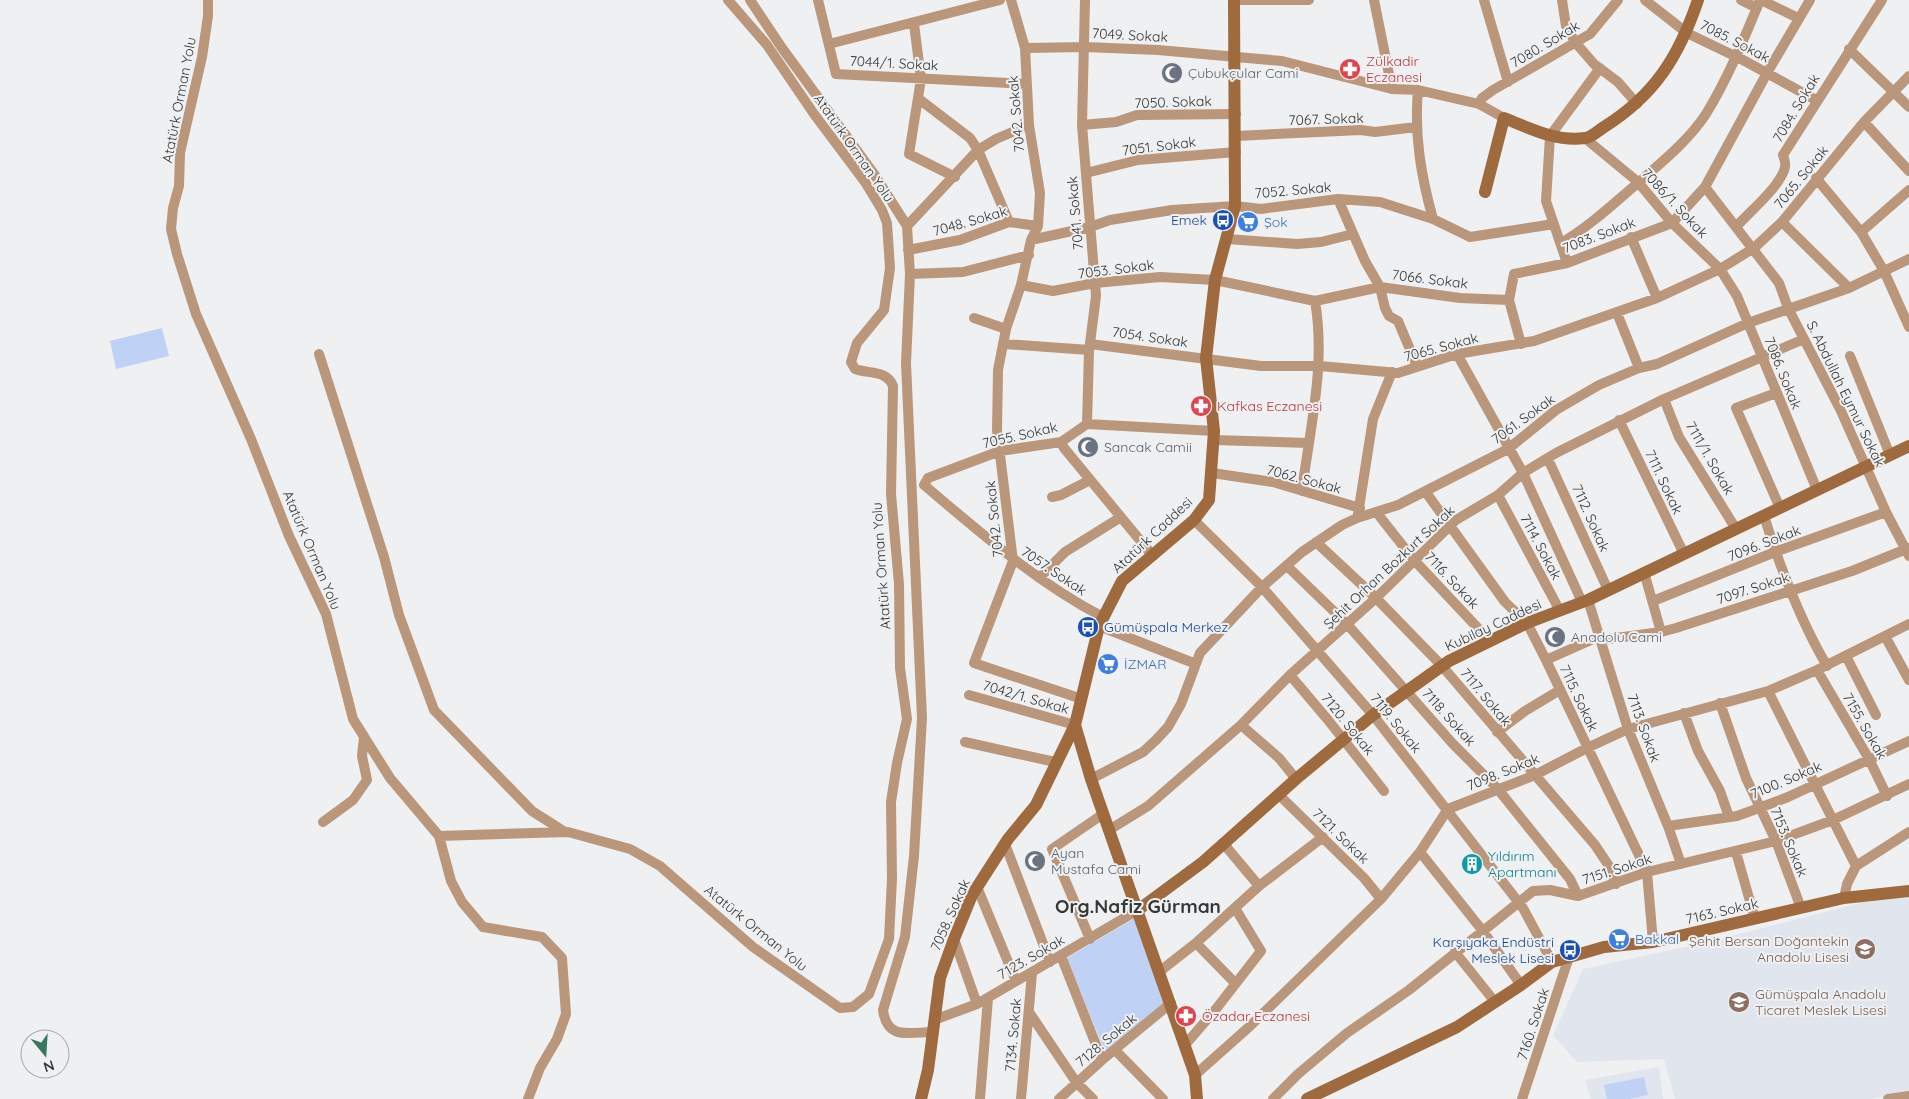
<svg xmlns="http://www.w3.org/2000/svg" width="1909" height="1099" font-family="Quicksand,sans-serif">
	<rect width="100%" height="100%" fill="#eff0f2"/>
	<path fill="#e1e5ed" d="M1909,893V1092L1871,1099H1675L1664,1059L1577,1062L1553,1035L1583,969L1708,942L1887,896Z
		M1659,1067L1663,1099H1591L1585,1080Z"/>
	<path fill="#c0d1f6" d="M162,328L169,356L116,369L110,341Z
		M1135,918L1166,1004L1106,1054L1067,958Z
		M1644,1077L1648,1095L1630,1099H1607L1604,1085Z"/>
	<g fill="none" stroke-linecap="round" stroke-linejoin="round">
		<path stroke="#ba967a" stroke-width="10" d="M208,0V16L202,57L180,153L179,186L173,208L171,229L177,254L196,314L251,439L289,536L326,614L353,719L390,778L439,836L568,832L630,849L660,866L753,947L840,1008L853,1007L869,994L889,939L892,878L891,802L897,763L907,719L900,668L899,584L891,494L893,386C887,370 869,374 855,369L851,362L857,343L884,310L890,268L887,223L882,210L865,182L814,114L767,45L728,0
			M750,0L782,48L874,174L907,226L910,274L906,363L922,718L914,856L905,937L883,1010C887,1041 910,1032 933,1032
			M818,0L836,74L1027,84
			M1011,0L1025,48L1029,125L1040,193L1038,226L1031,240L1021,285L1006,329L998,370L997,430L1013,561L974,663L1082,699
			M1085,0L1082,125L1096,296L1089,351L1087,424
			M1234,0H1309
			M1374,0L1392,89
			M1484,0L1508,82
			M1562,0L1566,26L1575,42L1594,64L1618,82L1637,104
			M1645,0L1687,33L1743,60L1816,100
			M1741,0L1757,8
			M1761,0L1798,18
			M914,24L921,79L909,154L955,177
			M829,44L1000,0
			M1025,48L1085,47L1158,50L1282,61L1392,89L1418,90L1479,104L1504,118
			M1849,49L1909,107
			M1418,90C1414,135 1421,176 1433,219
			M919,99L970,138L978,150L1009,222
			M1479,104L1482,98L1493,90L1590,34L1618,0
			M1864,122L1909,171
			M1082,125L1116,122L1137,115L1236,114
			M1236,136L1361,130L1375,132L1416,127
			M1586,139L1638,182L1672,223L1720,269L1737,296L1817,490
			M1086,173L1138,160L1236,152
			M1816,178L1861,232L1884,271L1909,327
			M1705,187L1779,283L1788,308L1841,411L1886,512L1909,556
			M1338,199L1365,261L1380,287L1385,308L1389,316L1398,321L1417,366
			M1782,222L1849,288
			M907,226L978,150L996,139L1029,125
			M1736,227C1750,211 1781,186 1785,167C1786,164 1784,158 1783,155L1882,0
			M1861,232L1909,190
			M1631,237L1657,298
			M1227,239L1297,244L1321,242L1353,234
			M1031,240L1090,227L1110,220L1172,210L1235,206L1261,209L1338,199L1380,202L1433,219L1470,237L1554,224
			M1561,243C1590,226 1613,204 1639,182C1663,161 1688,141 1706,114C1728,78 1744,39 1760,0
			M908,250L960,240L1009,222L1038,226
			M1567,263L1546,201L1550,136L1600,68
			M910,274L963,272L1029,255
			M1021,285L1053,291L1095,283L1160,277L1215,280L1315,301L1380,287L1460,298L1509,300L1521,344
			M1509,300L1514,274L1567,263L1672,223L1705,187L1767,73L1810,0
			M1617,313L1639,368
			M974,318L1006,329
			M1004,344L1089,350
			M1090,344L1261,366H1320L1398,373L1457,354L1534,341L1657,298L1720,269L1754,248L1782,222L1864,122L1909,76
			M319,354L384,557L399,615L434,710L532,811L565,832
			M1457,354L1523,473L1582,602
			M1850,356L1890,455
			M1776,393L1736,408L1780,508
			M1664,399L1679,437L1736,529
			M1619,420L1684,554
			M1214,440L1308,443
			M1061,442L1064,448L1153,556
			M1548,459L1608,590
			M1212,473L1273,482L1360,508
			M924,485L928,478L1000,451L1061,442L1087,424L1214,431
			M924,485C981,533 1036,582 1103,617
			M1302,491C1310,427 1326,365 1315,301
			M1425,491L1505,602L1527,623L1546,660L1647,872L1653,942
			M1498,495L1560,611
			M1052,497L1061,495L1090,480
			M1377,513L1414,560L1490,641
			M1358,514L1373,419L1392,372
			M1764,516C1780,567 1800,620 1827,666
			M1194,520L1262,587L1373,715L1523,908L1552,962
			M1316,542L1376,598L1442,666L1595,845L1609,866L1616,884
			M1287,566L1347,624L1453,744L1497,788L1570,879L1578,896
			M1644,572L1661,632
			M1039,578L1065,552L1121,517
			M1588,600L1628,729L1668,826L1681,864
			M1653,601L1775,552L1886,512
			M1099,626L1196,664
			M1885,636L1909,680
			M1601,640L1661,632L1676,628L1852,571L1909,548
			M1846,656L1876,715
			M1546,660L1600,636
			M1817,670L1869,759L1887,796
			M1290,675L1328,720L1384,791
			M1768,691L1856,866
			M969,695L1075,725
			M1720,703L1746,778L1776,841L1801,908
			M1684,713L1698,751L1720,791L1729,817
			M1241,725L1279,758L1296,779
			M1497,732L1525,711L1560,690
			M965,742L1055,762
			M1091,779L1143,752L1156,740L1168,727L1181,704L1200,653L1262,587L1302,552L1342,525L1357,518L1398,505L1508,449L1556,410L1599,385L1639,368L1657,364L1748,323L1849,288L1909,259
			M1279,795L1364,878L1381,899
			M323,822L353,800L367,780L362,756L364,737
			M1668,826L1737,816L1759,808L1788,797L1909,741
			M1109,830L1148,806L1241,725L1290,675L1376,598L1456,520L1498,495L1523,473L1556,453L1664,399L1804,339
			M439,836L451,881L462,902L483,927L542,937L562,958L566,1014L557,1039L540,1068L528,1099
			M1223,843L1259,886
			M1005,844L1050,962
			M1420,852L1482,930L1521,985
			M1736,852L1755,919
			M977,887L1016,981
			M1844,898L1847,884L1856,866L1909,832
			M954,939L977,1004
			M1090,939L1052,849L1103,814
			M1196,943L1235,983
			M1455,952L1495,1002
			M1061,956L1102,1060
			M1159,972L1196,943L1259,886L1323,837
			M1029,1012L1076,1082L1093,1099
			M934,1020L977,1004L1138,910
			M1185,1045L1216,1009L1261,951L1235,908
			M1115,1050L1163,1099
			M1195,1075L1249,1027L1381,899L1420,852L1448,809L1535,775L1587,748L1628,729L1768,691L1817,670L1909,624
			M980,1099L988,998
			M1021,1099L1032,973
			M1059,1099L1102,1060L1171,1003
			M1273,1099L1298,1074L1347,1033L1409,990L1533,891L1550,890L1578,896L1647,872L1776,841L1833,820L1909,784
			M1522,1099L1569,957
			M1888,1099L1909,1096"/>
		<path stroke="#9e6a3e" stroke-width="12" d="M1485,192L1504,118C1529,128 1556,142 1585,138C1591,138 1599,130 1604,127C1655,95 1679,56 1698,0
			M1075,725L1091,779L1195,1075L1197,1099
			M1138,910L1203,862L1296,779L1373,715L1449,661L1527,623L1588,600L1909,446
			M921,1099L928,1070L940,978L954,939L972,895L1008,839L1036,805L1075,725L1099,626L1122,581L1194,520L1209,500L1214,431L1206,358L1215,280L1235,206L1234,0
			M1307,1099L1457,1027L1521,985L1552,962L1604,947L1653,942L1844,898L1909,891"/>
	</g>
	<defs>
		<g id="pharmacy-disc" transform="scale(1.125)"><circle r="9.5" fill="#e0444e" stroke="#eff0f2"/><path d="M-2-6h4v4h4v4h-4v4h-4v-4h-4v-4h4Z" fill="#fff"/></g>
		<g id="mosque-disc" transform="scale(1.125)"><circle r="9.5" fill="#6b7280" stroke="#eff0f2"/><path d="M3.5-4.9A6 6 0 1 0 3.5 4.9A5 5 0 1 1 3.5-4.9Z" fill="#fff"/></g>
		<g id="bus-disc" transform="scale(1.125)"><circle r="9.5" fill="#1a4fb4" stroke="#eff0f2"/><path d="M-5-6H5V4H4V6H2V4H-2V6H-4V4H-5ZM-3.5-4V0h7V-4ZM-3.5 1.2v1.5H-2V1.2ZM2 1.2v1.5H3.5V1.2Z" fill="#fff"/></g>
		<g id="supermarket-disc" transform="scale(1.125)"><circle r="9.5" fill="#3f7fe0" stroke="#eff0f2"/><path d="M-6-5.5h2.5l.6 2H6L4.5 2H-2.5L-4.4-4H-6ZM-1.5 3.2a1.3 1.3 0 1 0 .1 0ZM3 3.2a1.3 1.3 0 1 0 .1 0Z" fill="#fff"/></g>
		<g id="building-disc" transform="scale(1.125)"><circle r="9.5" fill="#0f9aa8" stroke="#eff0f2"/><path d="M-4-6H4V6H1V3H-1V6H-4ZM-2.5-4.3h1.7v1.8h-1.7ZM.8-4.3h1.7v1.8H.8ZM-2.5-1h1.7V.8h-1.7ZM.8-1h1.7V.8H.8Z" fill="#fff"/></g>
		<g id="school-disc" transform="scale(1.125)"><circle r="9.5" fill="#8d6e63" stroke="#eff0f2"/><path d="M0-5L7-2L0 1L-7-2ZM-4 1L0 2.5L4 1V4Q0 6-4 4Z" fill="#fff"/></g>
	</defs>
	<g fill-rule="evenodd">
		<use href="#pharmacy-disc" x="1350" y="69"/>
		<use href="#mosque-disc" x="1172" y="73"/>
		<use href="#bus-disc" x="1223" y="220"/>
		<use href="#supermarket-disc" x="1248" y="222"/>
		<use href="#pharmacy-disc" x="1201" y="406"/>
		<use href="#mosque-disc" x="1088" y="447"/>
		<use href="#bus-disc" x="1088" y="627"/>
		<use href="#mosque-disc" x="1555" y="637"/>
		<use href="#supermarket-disc" x="1108" y="664"/>
		<use href="#mosque-disc" x="1035" y="861"/>
		<use href="#building-disc" x="1472" y="864"/>
		<use href="#supermarket-disc" x="1619" y="939"/>
		<use href="#school-disc" x="1865" y="949"/>
		<use href="#bus-disc" x="1570" y="950"/>
		<use href="#school-disc" x="1739" y="1002"/>
		<use href="#pharmacy-disc" x="1186" y="1016"/>
	</g>
	<g text-anchor="middle" stroke-width="4" stroke-linejoin="round" paint-order="stroke">
		<g font-size="14" fill="#363737" stroke="#eff0f2">
			<text transform="translate(1130 35) rotate(3)" y="5">7049. Sokak</text>
			<text transform="translate(1735 41) rotate(27)" y="5">7085. Sokak</text>
			<text transform="translate(1545 44) rotate(-31)" y="5">7080. Sokak</text>
			<text transform="translate(894 63) rotate(3)" y="5">7044/1. Sokak</text>
			<text transform="translate(179 100) rotate(-79)" y="5">Atatürk Orman Yolu</text>
			<text transform="translate(1173 102) rotate(-2)" y="5">7050. Sokak</text>
			<text transform="translate(1796 108) rotate(-59)" y="5">7084. Sokak</text>
			<text transform="translate(1016 114) rotate(-95)" y="5">7042. Sokak</text>
			<text transform="translate(1326 119) rotate(-2)" y="5">7067. Sokak</text>
			<text transform="translate(1159 146) rotate(-7)" y="5">7051. Sokak</text>
			<text transform="translate(854 148) rotate(55)" y="5">Atatürk Orman Yolu</text>
			<text transform="translate(1801 177) rotate(-51)" y="5">7065. Sokak</text>
			<text transform="translate(1293 190) rotate(-5)" y="5">7052. Sokak</text>
			<text transform="translate(1675 203) rotate(47)" y="5">7086/1. Sokak</text>
			<text transform="translate(1075 213) rotate(-95)" y="5">7041. Sokak</text>
			<text transform="translate(970 221) rotate(-16)" y="5">7048. Sokak</text>
			<text transform="translate(1599 235) rotate(-21)" y="5">7083. Sokak</text>
			<text transform="translate(1116 269) rotate(-7)" y="5">7053. Sokak</text>
			<text transform="translate(1430 279) rotate(7)" y="5">7066. Sokak</text>
			<text transform="translate(1150 337) rotate(8)" y="5">7054. Sokak</text>
			<text transform="translate(1441 347) rotate(-15)" y="5">7065. Sokak</text>
			<text transform="translate(1783 373) rotate(68)" y="5">7086. Sokak</text>
			<text transform="translate(1846 394) rotate(64)" y="5">S. Abdullah Eymur Sokak</text>
			<text transform="translate(1523 419) rotate(-36)" y="5">7061. Sokak</text>
			<text transform="translate(1020 435) rotate(-13)" y="5">7055. Sokak</text>
			<text transform="translate(1710 458) rotate(60)" y="5">7111/1. Sokak</text>
			<text transform="translate(1304 479) rotate(15)" y="5">7062. Sokak</text>
			<text transform="translate(1664 482) rotate(65)" y="5">7111. Sokak</text>
			<text transform="translate(1591 518) rotate(66)" y="5">7112. Sokak</text>
			<text transform="translate(994 519) rotate(-96)" y="5">7042. Sokak</text>
			<text transform="translate(1152 535) rotate(-43)" y="5">Atatürk Caddesi</text>
			<text transform="translate(1764 543) rotate(-21)" y="5">7096. Sokak</text>
			<text transform="translate(1541 547) rotate(62)" y="5">7114. Sokak</text>
			<text transform="translate(312 550) rotate(67)" y="5">Atatürk Orman Yolu</text>
			<text transform="translate(881 566) rotate(-94)" y="5">Atatürk Orman Yolu</text>
			<text transform="translate(1389 567) rotate(-43)" y="5">Şehit Orhan Bozkurt Sokak</text>
			<text transform="translate(1054 571) rotate(34)" y="5">7057. Sokak</text>
			<text transform="translate(1452 580) rotate(47)" y="5">7116. Sokak</text>
			<text transform="translate(1753 588) rotate(-18)" y="5">7097. Sokak</text>
			<text transform="translate(1493 625) rotate(-25)" y="5">Kubilay Caddesi</text>
			<text transform="translate(1026 697) rotate(16)" y="5">7042/1. Sokak</text>
			<text transform="translate(1486 697) rotate(50)" y="5">7117. Sokak</text>
			<text transform="translate(1579 698) rotate(65)" y="5">7115. Sokak</text>
			<text transform="translate(1449 717) rotate(48)" y="5">7118. Sokak</text>
			<text transform="translate(1396 723) rotate(51)" y="5">7119. Sokak</text>
			<text transform="translate(1348 724) rotate(51)" y="5">7120. Sokak</text>
			<text transform="translate(1865 726) rotate(60)" y="5">7155. Sokak</text>
			<text transform="translate(1644 728) rotate(70)" y="5">7113. Sokak</text>
			<text transform="translate(1503 772) rotate(-22)" y="5">7098. Sokak</text>
			<text transform="translate(1786 780) rotate(-23)" y="5">7100. Sokak</text>
			<text transform="translate(1341 836) rotate(44)" y="5">7121. Sokak</text>
			<text transform="translate(1789 842) rotate(67)" y="5">7153. Sokak</text>
			<text transform="translate(1617 869) rotate(-18)" y="5">7151. Sokak</text>
			<text transform="translate(1722 911) rotate(-13)" y="5">7163. Sokak</text>
			<text transform="translate(950 915) rotate(-66)" y="5">7058. Sokak</text>
			<text transform="translate(756 928) rotate(39)" y="5">Atatürk Orman Yolu</text>
			<text transform="translate(1031 957) rotate(-30)" y="5">7123. Sokak</text>
			<text transform="translate(1533 1024) rotate(-72)" y="5">7160. Sokak</text>
			<text transform="translate(1013 1035) rotate(-85)" y="5">7134. Sokak</text>
			<text transform="translate(1106 1040) rotate(-40)" y="5">7128. Sokak</text>
		</g>
		<g font-size="14" fill="#be3a42" stroke="#eff0f2" text-anchor="start">
			<text x="1366" y="66">Zülkadir<tspan x="1366" dy="16">Eczanesi</tspan></text>
			<text x="1217" y="411">Kafkas Eczanesi</text>
			<text x="1202" y="1021">Özadar Eczanesi</text>
		</g>
		<g font-size="14" fill="#5b616d" stroke="#eff0f2" text-anchor="start">
			<text x="1188" y="78">Çubukçular Cami</text>
			<text x="1104" y="452">Sancak Camii</text>
			<text x="1571" y="642">Anadolu Cami</text>
			<text x="1051" y="858">Ayan<tspan x="1051" dy="16">Mustafa Cami</tspan></text>
		</g>
		<g font-size="14" fill="#164399" stroke="#eff0f2" text-anchor="end">
			<text x="1207" y="225">Emek</text>
			<text x="1104" y="632" text-anchor="start">Gümüşpala Merkez</text>
			<text x="1554" y="947">Karşıyaka Endüstri<tspan x="1554" dy="16">Meslek Lisesi</tspan></text>
		</g>
		<g font-size="14" fill="#366cbe" stroke="#eff0f2" text-anchor="start">
			<text x="1264" y="227">Şok</text>
			<text x="1124" y="669">İZMAR</text>
			<text x="1635" y="944">Bakkal</text>
		</g>
		<g font-size="14" fill="#0d838f" stroke="#eff0f2" text-anchor="start">
			<text x="1488" y="861">Yıldırım<tspan x="1488" dy="16">Apartmanı</tspan></text>
		</g>
		<g font-size="14" fill="#785e54" stroke="#eff0f2" text-anchor="end">
			<text x="1849" y="946">Şehit Bersan Doğantekin<tspan x="1849" dy="16">Anadolu Lisesi</tspan></text>
			<text x="1755" y="999" text-anchor="start">Gümüşpala Anadolu<tspan x="1755" dy="16">Ticaret Meslek Lisesi</tspan></text>
		</g>
		<g font-size="19" font-weight="bold" fill="#363737" stroke="#eff0f2">
			<text x="1138" y="913">Org.Nafiz Gürman</text>
		</g>
	</g>
	<g transform="translate(45 1054) rotate(162)"><circle r="24" fill="#eff0f2" stroke="#a5a6a7"/>
	<path d="M0-4L9 19L0 12L-9 19Z" fill="#3a7761"/>
	<text y="-8" font-size="14" font-weight="bold" text-anchor="middle" fill="#363737">N</text>
	</g>
</svg>
